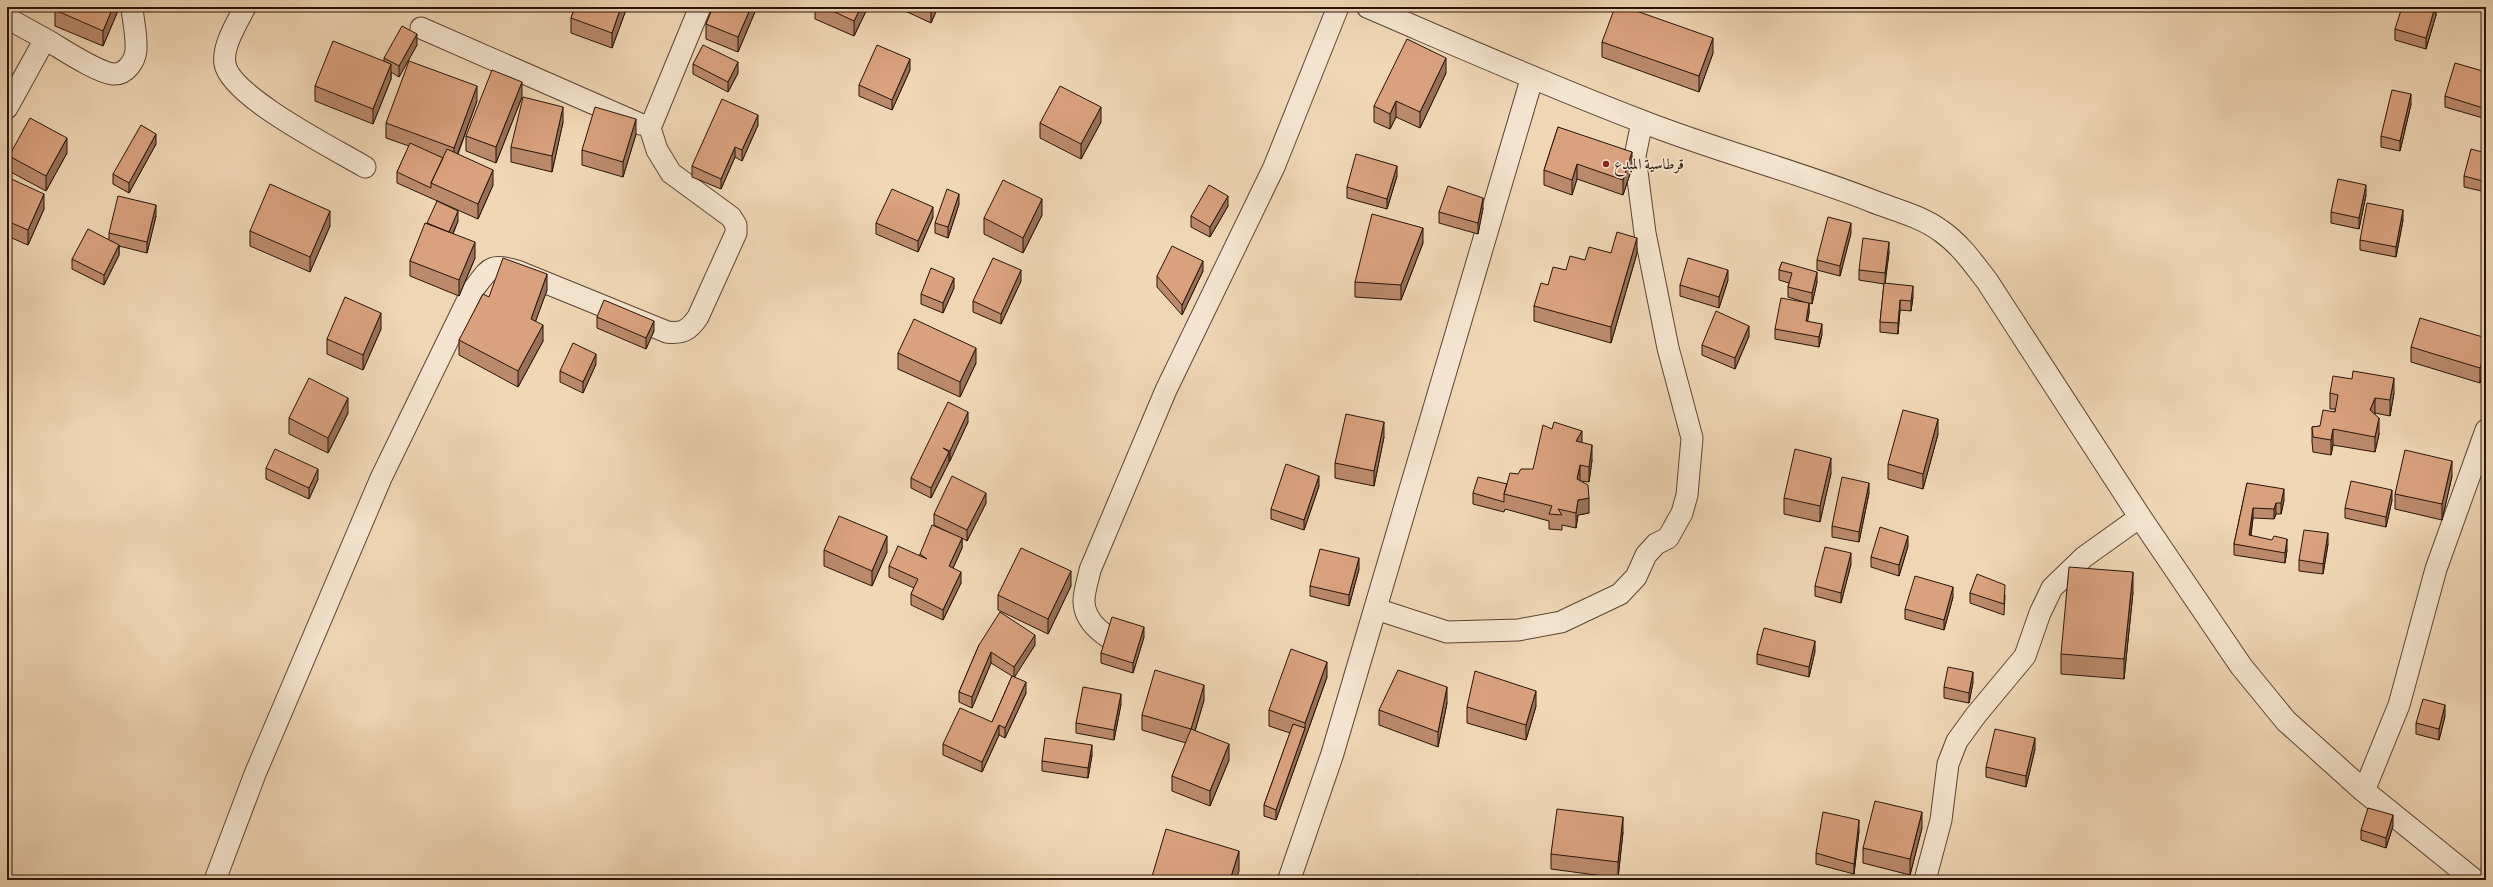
<svg xmlns="http://www.w3.org/2000/svg" width="2493" height="887" font-family="'IM FELL French Canon',Amiri,serif">
	<rect width="100%" height="100%" fill="#efd7b6"/>
	<filter id="stains"><feTurbulence type="fractalNoise" baseFrequency=".005" numOctaves="4"/><feColorMatrix values="0 0 0 0 .2 0 0 0 0 .09 0 0 0 0 .02 0 0 0 .5 -.17"/></filter>
	<radialGradient id="worn" r=".72"><stop offset=".6" stop-color="#630" stop-opacity="0"/><stop offset="1" stop-color="#630" stop-opacity=".3"/></radialGradient>
	<g fill="none" stroke-linecap="round" stroke-linejoin="round">
		<g stroke="#5a4534" stroke-width="23">
			<path id="minor" d="M245,7C237,23 222,46 225,64C231,97 335,149 365,167
				M7,18L45,39
				M421,28L640,124
				M7,108L45,39C61,48 96,72 113,74C126,75 135,61 136,50C137,36 133,21 132,7
				M1376,609L1447,632L1518,630L1561,622L1620,594L1636,577L1646,555L1656,544L1668,538L1682,513L1687,495L1692,438L1668,348L1645,233L1635,156L1642,122
				M1125,647C1108,638 1084,624 1084,601C1084,591 1088,580 1090,570L1166,390L1274,167L1338,7
				M2364,791L2399,705L2436,569L2486,430
				M215,880L255,774L381,478L472,291C489,270 488,262 517,271L667,332C683,334 689,330 698,317L736,233V225L731,217L671,173L657,150L650,128L700,7
				M1925,880L1941,820L1948,764L1957,741L1976,715L2025,656L2040,613L2052,588L2084,557L2140,517"/>
		</g>
		<g stroke="#5a4534" stroke-width="24">
			<path id="tertiary" d="M1368,7C1459,46 1549,86 1641,121C1717,151 1796,171 1872,201C1895,210 1921,216 1941,231C1960,244 1973,263 1987,281L2140,517L2241,666L2286,721L2364,791L2474,880
				M1289,880L1332,755L1532,78"/>
		</g>
		<use href="#minor" stroke="#f5e5d0" stroke-width="21"/>
		<use href="#tertiary" stroke="#f5e5d0" stroke-width="22"/>
	</g>
	<path fill="#bb8a6d" stroke="#281409" d="M117,7V13L103,46L55,26V10Z
		M575,7H627L612,48L571,33V18Z
		M713,7H757L738,52L706,39V24Z
		M815,7H868L854,36L815,19Z
		M903,7H938L931,23L903,10Z
		M2436,7V15L2426,49L2395,40V29Z
		M2442,7H2452L2451,10Z
		M1602,42L1713,53L1699,92L1602,57Z
		M417,45L399,77L391,72V79L373,124L315,101V86L384,61V58Z
		M693,64L738,73L728,92L693,74Z
		M910,70L892,110L859,96V85Z
		M2486,72L2483,118L2445,107V96Z
		M1446,73L1420,128L1396,117L1390,129L1374,122V106Z
		M522,97L496,163L466,151V136Z
		M477,101L458,154L493,185L478,219L397,183V172L409,146L386,138V123Z
		M2411,104L2400,151L2381,147V136Z
		M563,122L552,172L511,162V147Z
		M1101,122L1081,159L1040,138V123Z
		M758,125L742,161L735,157L721,189L692,177V166Z
		M1558,127L1632,168L1623,195L1577,179L1572,195L1544,185V170Z
		M636,134L623,177L582,165V150Z
		M156,144L129,193L113,184V174Z
		M67,153L46,191L9,171V156Z
		M2486,153V192L2464,187V176Z
		M1397,176L1387,209L1347,198V187Z
		M7,177L44,209L28,245L7,236Z
		M2366,195L2359,229L2331,223V212Z
		M959,204L948,238L935,233V223Z
		M1228,206L1210,237L1191,227V216Z
		M1483,208L1478,234L1439,223V212Z
		M1042,215L1023,253L984,234V218Z
		M156,216L147,253L119,246V255L104,285L72,269V259L109,239V233Z
		M933,217L918,252L876,234V223Z
		M2403,220L2396,257L2360,250V240Z
		M458,221L453,234L475,258L459,296L410,276V261L427,223Z
		M330,226L310,272L250,246V231Z
		M1851,233L1840,276L1817,270V260Z
		M1423,243L1401,300L1355,297V282Z
		M1889,252L1885,283L1913,297L1911,311L1900,310L1898,334L1880,332V322L1884,284L1859,280V270Z
		M1611,253H1637L1611,343L1534,321V306L1548,285L1566,270L1585,260Z
		M1782,262L1817,282L1812,304L1809,303V313L1807,321L1822,334L1819,347L1775,339V329L1804,302L1788,297V287L1789,283L1779,280V270Z
		M1203,271L1182,315L1157,287V276Z
		M1728,280L1719,308L1680,296V285Z
		M1021,281L1001,324L973,312V301Z
		M954,288L943,313L921,304V294Z
		M547,290L535,322L543,341L518,387L459,355V340L489,297Z
		M597,317L654,331L646,349L597,328Z
		M381,329L363,370L327,354V339Z
		M1749,336L1735,369L1702,355V345Z
		M2486,338L2480,383L2411,362V347Z
		M898,353L976,363L960,397L898,369Z
		M596,364L583,393L560,382V371Z
		M2330,393H2394L2390,416L2375,413V415L2379,434L2375,452L2333,445L2331,455L2313,452L2312,442V427L2320,426L2335,412V409H2330Z
		M348,413L328,453L289,434V418Z
		M968,422L949,462L931,498L911,488V478Z
		M1938,434L1923,489L1888,479V464Z
		M1384,437L1374,486L1335,478V463Z
		M1582,443L1592,460L1589,482L1580,481L1589,513L1578,515L1576,528L1562,525V530L1549,529V521L1505,509L1504,512L1473,504V493L1507,484L1533,469Z
		M266,468L318,479L309,499L266,479Z
		M1831,473L1820,522L1784,514V498Z
		M2452,476L2442,520L2395,509V494Z
		M2247,483L2284,500L2281,514H2276L2274,519L2253,518L2251,536L2287,550L2285,563L2234,555V544Z
		M1319,486L1304,530L1271,519V509Z
		M1869,493L1859,542L1832,537V526Z
		M2392,500L2386,527L2345,518V508Z
		M986,503L967,541L962,538V548L953,568L961,583L943,620L911,605V594L914,588L889,577V566L920,555V554L952,534L934,525V514Z
		M2328,544L2323,574L2299,571V560Z
		M1908,546L1899,576L1871,567V557Z
		M824,550L887,552L872,586L824,566Z
		M1851,564L1841,603L1815,596V586Z
		M1359,569L1349,606L1310,596V586Z
		M1071,586L1048,634L998,610V595Z
		M2133,592L2124,679L2061,674V654Z
		M1970,593L2005,595L2004,615L1970,603Z
		M1953,597L1944,630L1905,619V609Z
		M1144,637L1133,673L1101,663V653Z
		M979,645H1035L1014,677L1026,693L1005,738L999,735L982,772L943,755V744L992,722L1012,676L991,663L972,708L959,702V692Z
		M1815,651L1809,677L1757,664V654Z
		M1327,677L1276,820L1264,816V805L1290,733L1269,726V710Z
		M1973,682L1969,703L1944,698V687Z
		M1204,700L1195,731L1229,760L1210,806L1172,791V776L1186,743L1142,730V715Z
		M1447,703L1438,747L1379,725V710Z
		M1121,704L1114,740L1076,733V723Z
		M1536,706L1526,740L1467,723V707Z
		M2445,716L2439,740L2416,734V723Z
		M2035,749L2026,787L1986,777V767Z
		M1092,755L1088,778L1042,771V761Z
		M2393,826L2386,848L2361,840V830Z
		M1922,828L1910,875L1863,863V848Z
		M1859,831L1854,874L1816,864V853Z
		M1623,832L1618,878L1551,869V854Z"/>
	<path fill="#997159" stroke="#281409" d="M113,7H117V13L103,46V31Z
		M621,7H627L612,48V33Z
		M751,7H757L738,52V37Z
		M861,7H868L854,36V21Z
		M933,7H938L931,23V12Z
		M2435,7H2436V15L2426,49V38Z
		M417,34V45L399,77V66Z
		M1713,38V53L1699,92V76Z
		M1446,58V73L1420,128V112Z
		M910,59V70L892,110V100Z
		M738,62V73L728,92V82Z
		M391,64V79L373,124V109Z
		M522,82V97L496,163V147Z
		M477,86V101L454,163V148Z
		M2411,94V104L2400,151V141Z
		M2486,98V108L2483,118V108Z
		M1396,101V117L1390,129V114Z
		M563,107V122L552,172V156Z
		M1101,107V122L1081,159V144Z
		M758,115V125L742,161V150Z
		M636,119V134L623,177V162Z
		M156,134V144L129,193V183Z
		M67,138V153L46,191V176Z
		M735,147V157L721,189V179Z
		M1632,152V168L1623,195V180Z
		M1577,164V179L1572,195V180Z
		M1397,166V176L1387,209V199Z
		M493,170V185L478,219V204Z
		M2366,185V195L2359,229V218Z
		M44,194V209L28,245V230Z
		M959,194V204L948,238V227Z
		M1228,196V206L1210,237V227Z
		M1483,198V208L1478,234V223Z
		M1042,199V215L1023,253V238Z
		M156,205V216L147,253V242Z
		M933,207V217L918,252V241Z
		M2403,210V220L2396,257V247Z
		M330,211V226L310,272V257Z
		M458,211V221L447,247V236Z
		M1851,223V233L1840,276V266Z
		M1423,228V243L1401,300V285Z
		M1637,238V253L1611,343V327Z
		M475,242V258L459,296V280Z
		M1889,242V252L1885,284V273Z
		M119,245V255L104,285V275Z
		M1203,261V271L1182,315V305Z
		M1021,270V281L1001,324V314Z
		M1728,270V280L1719,308V297Z
		M1817,272V282L1812,304V293Z
		M547,274V290L531,334V319Z
		M954,278V288L943,313V303Z
		M1913,286V297L1911,311V301Z
		M1900,300V310L1898,334V323Z
		M1809,303V313L1806,331V321Z
		M381,313V329L363,370V355Z
		M654,321V331L646,349V338Z
		M1822,324V334L1819,347V337Z
		M543,325V341L518,387V371Z
		M1749,326V336L1735,369V358Z
		M976,348V363L960,397V382Z
		M2486,349V365L2480,383V368Z
		M596,354V364L583,393V382Z
		M2394,378V393L2390,416V400Z
		M348,398V413L328,453V438Z
		M2375,398V413L2370,425V410Z
		M968,412V422L950,461V451Z
		M2379,418V434L2375,452V437Z
		M1938,419V434L1923,489V474Z
		M1384,422V437L1374,486V471Z
		M2333,429V445L2331,455V440Z
		M1582,431V446L1576,441Z
		M1592,445V460L1589,482V467Z
		M949,452V462L931,498V488Z
		M1831,458V473L1820,522V506Z
		M2452,461V476L2442,520V504Z
		M1580,465V481L1577,495V479Z
		M318,469V479L309,499V488Z
		M1319,476V486L1304,530V520Z
		M1869,483V493L1859,542V532Z
		M2284,489V500L2281,514V503Z
		M2392,490V500L2386,527V517Z
		M986,493V503L967,541V530Z
		M1589,498V513L1578,515L1576,528V513L1578,500Z
		M2276,503V514L2274,519V509Z
		M2253,508V518L2249,546V535Z
		M2328,533V544L2323,574V564Z
		M887,536V552L872,586V571Z
		M1908,536V546L1899,576V565Z
		M962,538V548L949,577V566Z
		M2287,539V550L2285,563V553Z
		M1851,553V564L1841,603V593Z
		M1359,558V569L1349,606V595Z
		M1071,571V586L1048,634V619Z
		M961,572V583L943,620V610Z
		M2133,572V592L2124,679V659Z
		M1953,587V597L1944,630V620Z
		M1144,627V637L1133,673V663Z
		M1035,635V645L1014,678V667Z
		M1815,641V651L1809,677V667Z
		M991,652V663L972,708V697Z
		M1327,662V677L1276,820V810L1305,728V723Z
		M1973,672V682L1969,703V693Z
		M1026,682V693L1005,738V728Z
		M1204,685V700L1191,744V729Z
		M1447,687V703L1438,747V732Z
		M1536,691V706L1526,740V725Z
		M1121,694V704L1114,740V730Z
		M2445,705V716L2439,740V729Z
		M999,725V735L982,772V762Z
		M2035,738V749L2026,787V776Z
		M1229,744V760L1210,806V791Z
		M1092,745V755L1088,778V768Z
		M1922,812V828L1910,875V859Z
		M2393,815V826L2386,848V838Z
		M1623,817V832L1618,878V862Z
		M1859,820V831L1854,874V864Z
		M1239,851V871L1236,880H1230Z"/>
	<path fill="#daa17f" stroke="#281409" d="M57,7H113L103,31L55,10Z
		M575,7H621L612,33L571,18Z
		M713,7H751L738,37L706,24Z
		M824,7H861L854,21Z
		M919,7H933L931,12Z
		M1615,7H1625L1713,38L1699,76L1602,42Z
		M2402,7H2435L2426,38L2395,29Z
		M402,26L417,34L399,66L384,58Z
		M1407,39L1446,58L1420,112L1396,101L1390,114L1374,106Z
		M333,41L391,64L373,109L315,86Z
		M703,45L738,62L728,82L693,64Z
		M877,45L910,59L892,100L859,85Z
		M409,61L477,86L454,148L386,123Z
		M2455,63L2486,72V98L2483,108L2445,96Z
		M492,70L522,82L496,147L466,136Z
		M1060,86L1101,107L1081,144L1040,123Z
		M2392,90L2411,94L2400,141L2381,136Z
		M523,97L563,107L552,156L511,147Z
		M722,99L758,115L742,150L735,147L721,179L692,166Z
		M595,107L636,119L623,162L582,150Z
		M30,118L67,138L46,176L9,156Z
		M141,125L156,134L129,183L113,174Z
		M1558,127L1632,152L1623,180L1577,164L1572,180L1544,170Z
		M410,143L443,158L431,183V188L397,172Z
		M447,149L493,170L478,204L431,183Z
		M2471,149L2486,153V182L2464,176Z
		M1356,154L1397,166L1387,199L1347,187Z
		M7,177L44,194L28,230L7,221Z
		M2338,179L2366,185L2359,218L2331,212Z
		M1003,180L1042,199L1023,238L984,218Z
		M270,184L330,211L310,257L250,231Z
		M1209,185L1228,196L1210,227L1191,216Z
		M1448,186L1483,198L1478,223L1439,212Z
		M892,189L933,207L918,241L876,223Z
		M947,189L959,194L948,227L935,223Z
		M118,196L156,205L147,242L109,233Z
		M437,201L458,211L449,232L427,223Z
		M2367,203L2403,210L2396,247L2360,240Z
		M1372,214L1423,228L1401,285L1355,282Z
		M1828,217L1851,223L1840,266L1817,260Z
		M425,223L475,242L459,280L410,261Z
		M88,229L119,245L104,275L72,259Z
		M1617,232L1637,238L1611,327L1534,306L1541,283L1548,285L1553,267L1566,270L1570,256L1585,260L1589,247L1611,253Z
		M1863,238L1889,242L1885,273L1859,270Z
		M1172,246L1203,261L1182,305L1157,276Z
		M503,258L547,274L531,319L543,325L518,371L459,340L483,294L489,297Z
		M993,258L1021,270L1001,314L973,301Z
		M1688,258L1728,270L1719,297L1680,285Z
		M1782,262L1817,272L1812,293L1788,287L1792,273L1779,270Z
		M931,268L954,278L943,303L921,294Z
		M1884,283L1913,286L1911,301L1900,300L1898,323L1880,322Z
		M345,297L381,313L363,355L327,339Z
		M1781,298L1809,303L1806,321L1822,324L1819,337L1775,329Z
		M604,300L654,321L646,338L597,317Z
		M1716,311L1749,326L1735,358L1702,345Z
		M2420,318L2486,338V349L2480,368L2411,347Z
		M914,319L976,348L960,382L898,353Z
		M573,343L596,354L583,382L560,371Z
		M2353,371L2394,378L2390,400L2375,398L2370,410L2379,418L2375,437L2333,429L2331,440L2313,437L2312,427L2320,426L2323,410L2335,412L2338,395L2330,393L2333,376L2352,379Z
		M309,378L348,398L328,438L289,418Z
		M948,402L968,412L950,451L943,448L949,452L931,488L911,478Z
		M1903,410L1938,419L1923,474L1888,464Z
		M1346,414L1384,422L1374,471L1335,463Z
		M1554,422L1582,431L1576,441L1592,445L1589,467L1580,465L1577,479L1588,485L1589,498L1578,500L1576,513L1558,509L1562,515L1549,514L1552,506L1504,494L1510,473L1518,474L1521,469H1533L1543,425L1552,429Z
		M275,449L318,469L309,488L266,468Z
		M1795,449L1831,458L1820,506L1784,498Z
		M2405,450L2452,461L2442,504L2395,494Z
		M1286,464L1319,476L1304,520L1271,509Z
		M952,476L986,493L967,530L934,514Z
		M1478,477L1507,484L1504,494V502L1473,493Z
		M1842,477L1869,483L1859,532L1832,526Z
		M2351,481L2392,490L2386,517L2345,508Z
		M2247,483L2284,489L2281,503H2276L2274,509L2253,508L2249,535L2272,540L2274,536L2287,539L2285,553L2234,544Z
		M839,516L887,536L872,571L824,550Z
		M932,525L962,538L949,566L961,572L943,610L911,594L918,579L889,566L898,546L927,559L920,554Z
		M1880,527L1908,536L1899,565L1871,557Z
		M2304,530L2328,533L2323,564L2299,560Z
		M1825,547L1851,553L1841,593L1815,586Z
		M1021,548L1071,571L1048,619L998,595Z
		M1320,549L1359,558L1349,595L1310,586Z
		M2069,567L2133,572L2124,659L2061,654Z
		M1977,574L2005,585L2004,604L1970,593Z
		M1915,576L1953,587L1944,620L1905,609Z
		M1000,612L1035,635L1014,667L991,652L972,697L959,692L979,645Z
		M1112,617L1144,627L1133,663L1101,653Z
		M1764,628L1815,641L1809,667L1757,654Z
		M1291,649L1327,662L1305,723L1269,710Z
		M1948,667L1973,672L1969,693L1944,687Z
		M1155,670L1204,685L1191,729L1229,744L1210,791L1172,776L1191,729L1142,715Z
		M1398,670L1447,687L1438,732L1379,710Z
		M1475,671L1536,691L1526,725L1467,707Z
		M1012,676L1026,682L1005,728L999,725L982,762L943,744L960,708L992,722Z
		M1083,687L1121,694L1114,730L1076,723Z
		M2423,699L2445,705L2439,729L2416,723Z
		M1293,724L1305,728L1276,810L1264,805Z
		M1995,729L2035,738L2026,776L1986,767Z
		M1045,738L1092,745L1088,768L1042,761Z
		M1875,801L1922,812L1910,859L1863,848Z
		M2368,808L2393,815L2386,838L2361,830Z
		M1557,809L1623,817L1618,862L1551,854Z
		M1823,812L1859,820L1854,864L1816,853Z
		M1166,829L1239,851L1230,880H1151Z
		M1416,875L1438,880H1414Z"/>
	<circle fill="#8f2418" stroke="#f5e5d0" stroke-width="1.5" cx="1606" cy="164" r="4"/>
	<g text-anchor="middle" stroke-width="3.5" stroke-linejoin="round" paint-order="stroke">
		<g font-size="15" fill="#281409" stroke="#f5e5d0" text-anchor="start">
			<text x="1614" y="169">قرطاسية المبدع</text>
		</g>
	</g>
	<rect width="2493" height="887" fill="none" stroke="#efd7b6" stroke-width="24"/>
	<rect x="8" y="8" width="2477" height="871" fill="none" stroke="#281409" stroke-width="2"/>
	<rect x="12" y="12" width="2469" height="863" fill="none" stroke="#281409"/>
	<rect width="100%" height="100%" filter="url(#stains)"/>
	<rect width="100%" height="100%" fill="url(#worn)"/>
</svg>
